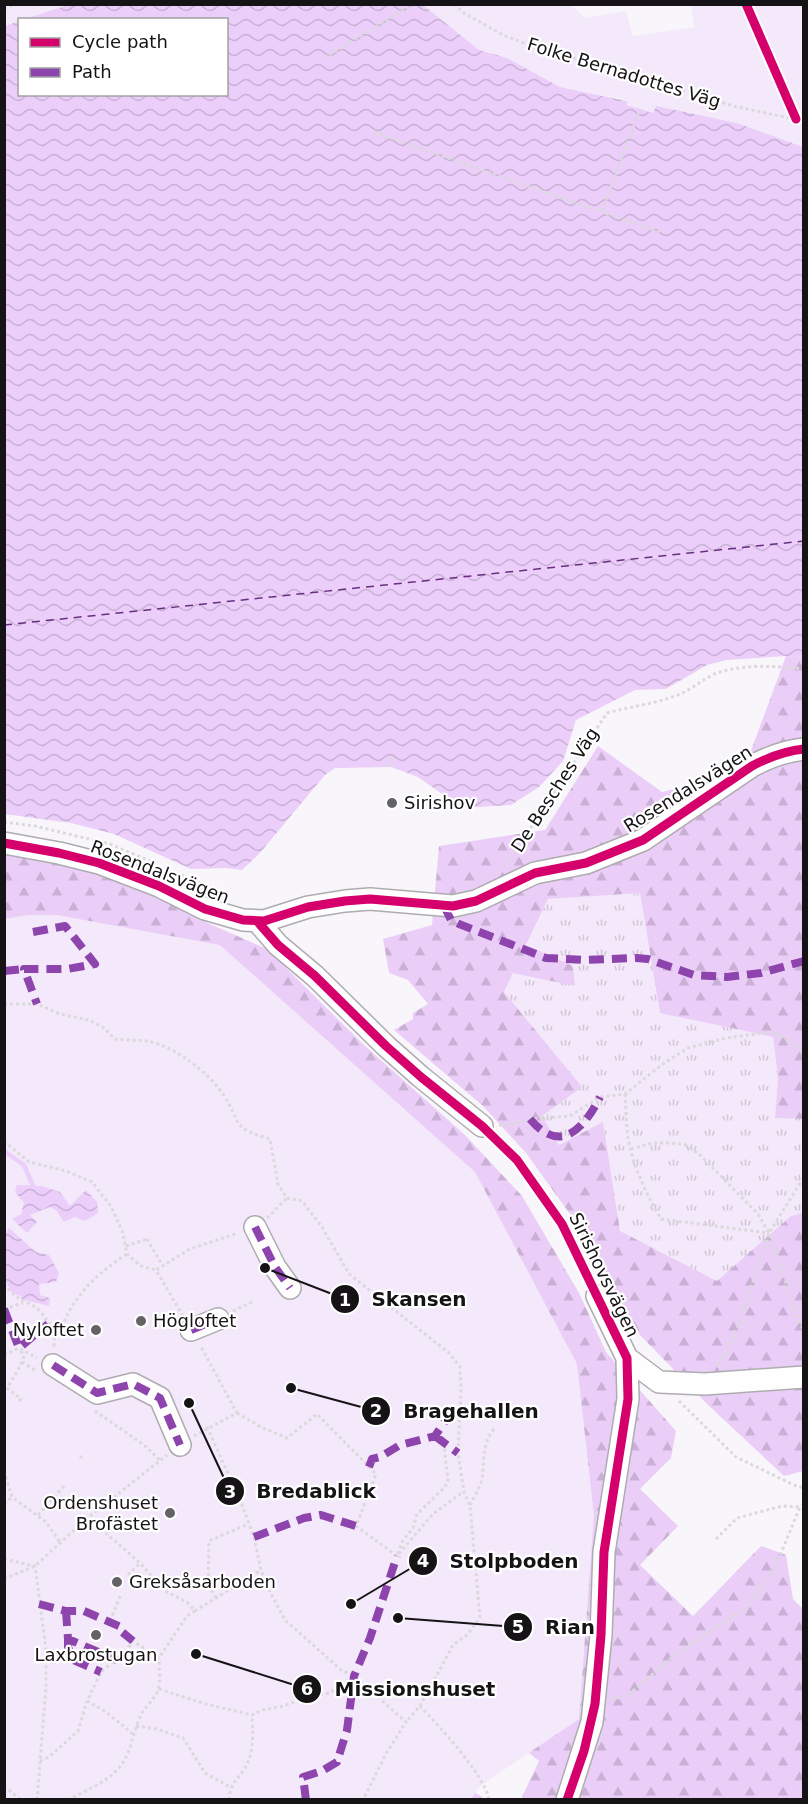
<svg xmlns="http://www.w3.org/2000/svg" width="808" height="1804" font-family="'DejaVu Sans',sans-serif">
	<defs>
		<pattern id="grass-tufts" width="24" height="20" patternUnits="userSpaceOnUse" patternTransform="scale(1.5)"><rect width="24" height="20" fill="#f4e9fa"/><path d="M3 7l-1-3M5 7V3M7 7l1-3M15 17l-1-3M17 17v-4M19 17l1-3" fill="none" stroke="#d0c7d5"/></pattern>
		<pattern id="forest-firs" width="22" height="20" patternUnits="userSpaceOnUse" patternTransform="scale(1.5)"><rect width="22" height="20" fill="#ebcef8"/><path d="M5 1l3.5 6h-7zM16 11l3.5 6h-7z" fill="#c9b0d4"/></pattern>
		<pattern id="water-waves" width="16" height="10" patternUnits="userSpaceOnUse" patternTransform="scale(1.5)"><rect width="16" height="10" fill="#ebcef9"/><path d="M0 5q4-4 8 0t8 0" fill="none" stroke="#c9b0d5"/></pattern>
	</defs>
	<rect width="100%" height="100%" fill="#f8f6fa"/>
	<path fill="url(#grass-tufts)" d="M640,893L660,1013L773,1037L778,1078L775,1118L803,1119V1213L791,1217L717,1281L620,1231L603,1123L559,1145L541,1116L581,1087L504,992L513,973L575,985L573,966L526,946L548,899Z"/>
	<path fill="url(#forest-firs)" d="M786,656L803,658V1119L775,1118L778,1078L773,1037L660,1013L640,893L548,899L526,945L573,966L575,986L513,973L504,992L582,1087L542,1116L559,1145L603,1122L620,1231L717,1281L791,1216L803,1213V1471L784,1476L707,1404L640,1335L570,1214L526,1153L483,1106L394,1030L413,1019V1013L428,1004L408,980L389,973L383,939L432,925L439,846L545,830L598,746L662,792L742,775Z
		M5,852L24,853L127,879L212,925L267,949L364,1045L465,1135L522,1196L579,1293L606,1352L676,1431L671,1458L640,1489L678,1526L640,1565L693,1616L761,1546L786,1555L793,1599L803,1609V1799H521L539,1761L507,1735L456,1780L485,1799H5Z"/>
	<path fill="#f4e9fa" d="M4,5H71L25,19L20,20L19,21L5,26Z
		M423,5H571L585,18L626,11L633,36L694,27L691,5H803V147L737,123L656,106L653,113L626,104L627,100L560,87L507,58L479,50Z
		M28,915H57L220,945L475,1172L577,1364L594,1515L579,1719L480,1786L471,1799H5L4,919Z"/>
	<path fill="url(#water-waves)" d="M71,4L423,5L479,50L507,58L560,87L627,101V105L653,113L656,106L737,123L803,147V658L786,656L726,660L707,665L666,689L635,690L576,720L563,761L539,787L511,805L479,807L459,806L418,777L391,767L335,768L325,775L259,854L242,870L226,868L191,869L114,834L71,823L5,814V26L19,21L20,94H226V20L25,19Z
		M17,1185L42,1186L60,1192L70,1206L86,1190L97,1202L98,1213L85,1221L75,1217L64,1222L56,1210L50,1207L30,1215L37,1222L27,1233L12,1219L21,1214L24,1203L15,1192Z
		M9,1228L36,1252L49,1255L59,1273L56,1282L39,1284L40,1295L50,1298L49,1306L21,1299V1296L12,1293L5,1280V1235Z"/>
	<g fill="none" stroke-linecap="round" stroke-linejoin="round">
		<path stroke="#ebcef9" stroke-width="4.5" d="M4,1151L24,1165L33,1186"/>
		<path stroke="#692e82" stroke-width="1.5" stroke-dasharray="8 6" stroke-linecap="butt" d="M4,625L804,541"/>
		<g stroke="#aeacaf" stroke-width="24">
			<path id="minor" d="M4,843L59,853L99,863L159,886L205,909L243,920L264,921L308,907L345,901L370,899L453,906L476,901L535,873L586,863L643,840L752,766C769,757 784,751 804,749
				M257,921L278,945L315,976L386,1046L421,1077L482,1126
				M255,1227L275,1267L290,1288
				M191,1330L218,1319
				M627,1358L659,1382L705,1384L804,1377
				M53,1365L97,1393L133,1384L160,1398L180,1445
				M567,1800L592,1722L601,1635L604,1552L628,1399L627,1358L597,1296"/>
		</g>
		<path stroke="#dad9db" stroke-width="3" stroke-dasharray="3 3" stroke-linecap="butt" d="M454,4L464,13L503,35L550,53L599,64L733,106L804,121
			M4,8L16,4
			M324,58L414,4
			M374,132L662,233
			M602,211L640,109
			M390,757L391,767
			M4,822L35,826L110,844L150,861
			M504,868L607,713C629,707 653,704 675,696C691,691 704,677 720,672C747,664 776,666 804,669
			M181,875L227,895
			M4,1004H37L60,1014L89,1020L104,1028L115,1039C125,1040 137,1040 147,1041C174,1046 208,1072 223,1094C243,1124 229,1127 270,1139L278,1184L287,1198L302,1201L322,1227L349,1274L449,1353L460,1367L461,1391L458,1453L464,1492L470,1505L480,1618L467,1635L453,1645L420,1706L406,1722
			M625,1094C626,1106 626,1119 627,1131C631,1162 645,1192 661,1219L769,1233
			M499,1125H510L530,1119L570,1116L600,1097L625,1094L664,1063L688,1048L726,1038L771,1032L785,1037L804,1053
			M494,1138L517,1160L562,1224L589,1281
			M4,1141L29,1162L66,1171L92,1182L110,1205L122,1230L127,1254L141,1266L156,1270
			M631,1149L652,1143H671L686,1145L699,1154L758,1214L769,1233L799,1322L804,1330
			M267,1218L287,1198
			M147,1239L163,1266
			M126,1246L147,1239
			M4,1284C16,1301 26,1299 39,1310C46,1317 46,1323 55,1327L54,1348
			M4,1309L23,1303
			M233,1311L252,1302
			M183,1316L156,1270L190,1249L238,1233
			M55,1327L63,1325C74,1295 100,1271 127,1254
			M4,1355L19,1348L37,1358
			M22,1362L35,1370
			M718,1365L725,1354L741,1319L769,1233L804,1177
			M19,1401L21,1399L7,1388L20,1367L24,1356L20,1350
			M679,1401L736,1457L794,1485L804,1488
			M95,1411L144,1445L160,1460
			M237,1413L261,1427L287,1438L317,1414L376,1474L356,1526L397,1556L433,1514L463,1492
			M207,1427L241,1502L254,1537L261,1570L270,1592L285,1620L341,1670L354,1676L406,1722L387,1752L363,1800
			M194,1436L237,1413L200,1345
			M80,1458L82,1456
			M4,1471L12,1497L46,1522L60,1542
			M4,1504L12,1497
			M470,1505C474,1497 480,1488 482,1479C485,1460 481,1445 494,1429
			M38,1515L65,1485
			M85,1520L107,1534L140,1563L165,1591L187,1602L195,1611L261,1570
			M716,1539L737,1518L782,1506L800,1507
			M398,1554L402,1542L413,1528L417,1514L445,1487L448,1480L443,1438L440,1428
			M4,1559L35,1566L46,1649V1687L37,1800
			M128,1575L140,1563
			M4,1579L35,1566L85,1520L167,1455
			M216,1598L208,1584L209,1541L248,1524
			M110,1621L121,1594
			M159,1689L206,1704L252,1715L262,1710L284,1706L307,1697L330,1693L354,1676
			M611,1700L628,1695L681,1650L743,1610L772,1575L800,1507L804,1505
			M420,1706C438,1725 485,1775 489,1800
			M136,1726L157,1729L183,1738L205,1773L230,1787
			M133,1734L106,1712L87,1701L101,1672L124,1653L133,1641L159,1658L187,1616L195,1611
			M40,1761L49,1757L78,1731L87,1701
			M4,1786L21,1800
			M68,1800C84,1791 103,1784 116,1771C132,1756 132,1732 142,1713C147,1705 155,1698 158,1690C161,1681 159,1667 159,1658
			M229,1800C230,1780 241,1778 248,1762C254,1749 253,1729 252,1715"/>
		<use href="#minor" stroke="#fefefe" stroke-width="21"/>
		<path stroke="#8e44ad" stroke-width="8" stroke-dasharray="15 8" stroke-linecap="butt" d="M444,906L451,920L459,924L546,958L585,960L636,958L648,959L694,975L727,977L761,973L804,961
			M33,932L65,926L95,964L67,969H24L37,1004
			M4,971L24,969
			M530,1119C560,1155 584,1129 600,1097
			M255,1227L275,1267L290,1288
			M4,1309L19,1348L48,1324
			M191,1330L218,1319
			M53,1365L97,1393L133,1384L160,1398L180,1445
			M435,1436L458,1453
			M369,1467L372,1459L380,1457L400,1445L435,1436L450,1414L460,1408
			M254,1537L304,1518L321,1515L356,1526
			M39,1604L66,1611H84L121,1627L122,1632L133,1641
			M66,1611L68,1639L117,1660
			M68,1639V1647L73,1660L101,1672
			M306,1800L303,1777L322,1771L337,1762L347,1730L354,1676L370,1638L397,1556"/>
		<g stroke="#fff" stroke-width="13">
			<path id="cycleway" d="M746,4L796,119
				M4,843L59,853L99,863L159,886L205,909L243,920L264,921L308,907L345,901L370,899L453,906L476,901L535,873L586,863L643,840L752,766C769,757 784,751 804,749
				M257,921L278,945L315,976L386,1046L421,1077L482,1126L517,1160L562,1224L627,1358L628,1399L604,1552L601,1635L595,1704L584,1751L567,1800"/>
		</g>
		<use href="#cycleway" stroke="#d6006c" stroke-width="9"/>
	</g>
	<g fill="#646265" stroke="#fff" stroke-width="2">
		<circle cx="392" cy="803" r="6"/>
		<circle cx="141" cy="1321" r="6"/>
		<circle cx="96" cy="1330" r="6"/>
		<circle cx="170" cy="1513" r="6"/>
		<circle cx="117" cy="1582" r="6"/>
		<circle cx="96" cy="1635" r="6"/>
	</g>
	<g text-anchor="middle" stroke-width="4.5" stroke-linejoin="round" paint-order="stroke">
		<g font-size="18" fill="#151315" stroke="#fff">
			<text transform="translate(624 73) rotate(17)" y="6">Folke Bernadottes Väg</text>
			<text transform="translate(688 789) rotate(-32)" y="6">Rosendalsvägen</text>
			<text transform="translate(555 790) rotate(-57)" y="6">De Besches Väg</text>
			<text transform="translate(160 872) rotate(21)" y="6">Rosendalsvägen</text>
			<text transform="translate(604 1275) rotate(64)" y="6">Sirishovsvägen</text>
		</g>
		<g font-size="18" fill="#151315" stroke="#fff" text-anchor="start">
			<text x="404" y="809">Sirishov</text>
			<text x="153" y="1327">Högloftet</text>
			<text x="84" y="1336" text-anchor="end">Nyloftet</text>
			<text x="158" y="1509" text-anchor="end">Ordenshuset<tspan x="158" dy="21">Brofästet</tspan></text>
			<text x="129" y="1588">Greksåsarboden</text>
			<text x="96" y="1661" text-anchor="middle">Laxbrostugan</text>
		</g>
	</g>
	<path fill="none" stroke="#151315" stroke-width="2" d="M265 1268L345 1299M291 1388L376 1411M189 1403L230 1491M351 1604L423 1561M398 1618L518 1627M196 1654L307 1689"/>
	<g fill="#151315" stroke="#fff" stroke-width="2">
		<circle cx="265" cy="1268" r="6"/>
		<circle cx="291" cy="1388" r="6"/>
		<circle cx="189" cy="1403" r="6"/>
		<circle cx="351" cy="1604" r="6"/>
		<circle cx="398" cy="1618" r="6"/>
		<circle cx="196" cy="1654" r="6"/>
		<circle cx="345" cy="1299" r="15"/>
		<circle cx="376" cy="1411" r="15"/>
		<circle cx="230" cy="1491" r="15"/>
		<circle cx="423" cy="1561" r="15"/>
		<circle cx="518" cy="1627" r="15"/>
		<circle cx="307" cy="1689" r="15"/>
	</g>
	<g font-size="18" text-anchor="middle" font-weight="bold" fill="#fff">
		<text x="345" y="1306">1</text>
		<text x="376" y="1417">2</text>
		<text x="230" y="1498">3</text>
		<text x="423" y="1567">4</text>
		<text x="518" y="1633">5</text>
		<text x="307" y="1695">6</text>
	</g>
	<g font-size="20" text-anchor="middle" font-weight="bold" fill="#151315" stroke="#fff" stroke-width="4.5" stroke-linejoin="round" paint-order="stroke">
		<text x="419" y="1306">Skansen</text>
		<text x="471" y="1418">Bragehallen</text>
		<text x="316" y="1498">Bredablick</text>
		<text x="514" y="1568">Stolpboden</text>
		<text x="570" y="1634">Rian</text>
		<text x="415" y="1696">Missionshuset</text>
	</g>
	<rect width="808" height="1804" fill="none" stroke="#151315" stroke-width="12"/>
	<rect x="18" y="18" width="210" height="78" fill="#ffffff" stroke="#a1a1a1" stroke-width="1.5"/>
	<rect x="30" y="38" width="30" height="9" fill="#d6006c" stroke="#a1a1a1" stroke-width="1.5"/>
	<text x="72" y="48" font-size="18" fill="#151315">Cycle path</text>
	<rect x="30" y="68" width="30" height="9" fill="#8e44ad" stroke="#a1a1a1" stroke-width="1.5"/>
	<text x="72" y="78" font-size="18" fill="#151315">Path</text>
</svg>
